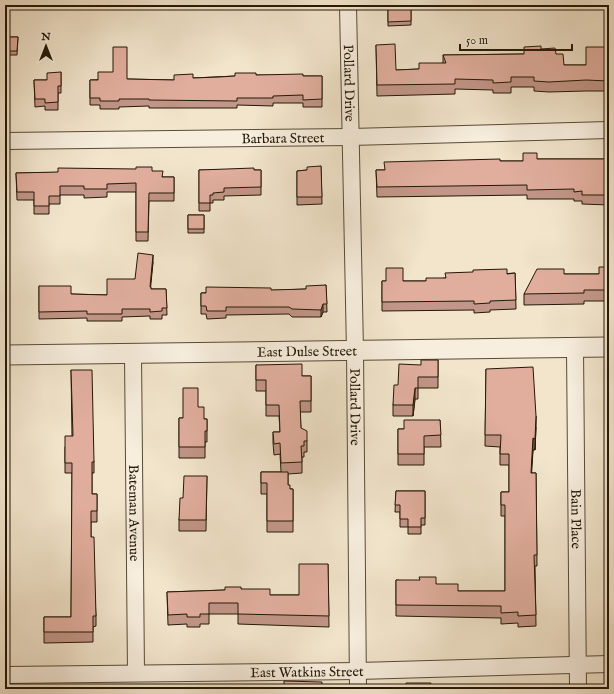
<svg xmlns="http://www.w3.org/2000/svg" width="614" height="694" font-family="'IM FELL English',serif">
	<rect width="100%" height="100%" fill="#f2e5cc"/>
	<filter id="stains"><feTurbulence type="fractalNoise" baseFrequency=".005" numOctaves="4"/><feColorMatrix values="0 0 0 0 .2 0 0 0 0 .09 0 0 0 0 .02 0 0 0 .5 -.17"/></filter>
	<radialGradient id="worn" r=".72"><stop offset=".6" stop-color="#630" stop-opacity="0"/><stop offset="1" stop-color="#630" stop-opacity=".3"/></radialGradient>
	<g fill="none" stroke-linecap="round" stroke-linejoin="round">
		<g stroke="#584b38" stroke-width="18">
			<g id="minor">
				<path id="s1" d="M348,5L355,351L358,689"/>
				<path id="s2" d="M5,141L351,137L609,130"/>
				<path id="s3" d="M575,348L578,689"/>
				<path id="s4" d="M133,354L136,673"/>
				<path id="s5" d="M5,675L358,671L609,664"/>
			</g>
		</g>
		<g stroke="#584b38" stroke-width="21">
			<g id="tertiary">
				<path id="s6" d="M5,355L609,347"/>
			</g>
		</g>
		<use href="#minor" stroke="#f7eede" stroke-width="16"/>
		<use href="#tertiary" stroke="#f7eede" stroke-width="19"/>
	</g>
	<path fill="#c29688" stroke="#241807" d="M411,8V25L388,26V9Z
		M5,37H18L17,55H5Z
		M376,45L396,70L419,69L443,63V55L524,54L541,49L556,54L564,65H586L609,47V91H586L549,92L534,91V87H511V93H493V90L455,89V94L377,96Z
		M61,72V93H58V110H45V106L35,107L34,80H47Z
		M256,75L303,76H322V107H303V103H273V106L237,105V108H149V106L119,107V109H100V105H90V80L127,79L174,80L193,78Z
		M537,159H609V205L582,204V201H574V199H527V195L377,197L376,170H384L500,161H523Z
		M321,166L322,204L297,205V171L307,170Z
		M199,170H261V195L224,196V200H213V203H210V211H199Z
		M152,171L163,177H174V201H149L148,241H136V192H107V197L84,198V195H60V204H49V214H34V200H17L16,173Z
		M188,215H204V233H188Z
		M153,262L150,287L151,289H166L167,315H162V319H150V316L122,317V321H87V318L39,319V286L71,294L107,295L135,279Z
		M609,267V301H584V304L524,305V294L564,274H599Z
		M515,273L516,309L490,310V312L474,313V310L382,311V281H426L445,278Z
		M326,285L327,312H323L321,317H292L289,314L226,315V318L207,319L206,314H201V293L306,289Z
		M438,360V388H418V399H415L413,416H393V405L398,385L421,365Z
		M256,365L302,376H311V412H300L301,428L307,441V452H304V457H302V473L288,474V485L290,489H293V532H267V494H261V472H281L280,454L274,455L273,443V432H280L279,416H266V391H256Z
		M486,369L536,427L535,450H533L531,473H536L537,566H535L536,626L518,627V623L501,624V618L396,616V580L436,584L458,591H505V516H501V492H509V465H500V447L485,446Z
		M71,370L94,462V473H92V494H97V522H91V537L96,616V626L93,627V642L44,643V617H71L72,473H65V447L72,436Z
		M198,407L204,419H207V442H205V458H179V418H183Z
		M440,420L441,447H424V465H398V429H404Z
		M608,449H609V480L608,460Z
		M207,476L206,531H179V520L183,498Z
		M396,491H425V525H421V534H408V527H400V512H395Z
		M328,564L329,627L238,624V614H209V624H200V627H187V624L168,625L167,592L225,590L241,589L270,595H299Z"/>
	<path fill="#9e7a6f" stroke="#241807" d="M153,255V262L150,294V287Z
		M323,304V312L321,317V310Z
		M415,388V399L413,416V405Z
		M536,416V427L535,450V439Z
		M533,438V450L531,484V473Z"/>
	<path fill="#e1ae9e" stroke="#241807" d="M411,8V21L388,22V9Z
		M5,37H18L17,51H5Z
		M395,44L396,70L419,69V63H446L443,55L524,54V47L541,46V49L555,48L556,54H563L564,65H586V47H609V81L586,80L549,82L534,81V77H511V82L493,83V80L455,79V84L377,85L376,45Z
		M113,47H127V79L174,80V75L193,74V78L219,77L235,76V73H256V75L303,74V76H322V99L303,100V95L273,96V98H237V101L149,100V99H119V101H100V98H90V80H98V72H113Z
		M61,72V86H58V102L45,103V99H35L34,80H47V73Z
		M523,153H537V159H609V195H582V191L574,192V189L527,190V185L377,187L376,170H385L384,162L500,159V161H523Z
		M321,166L322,197H297V171L307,170V167Z
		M136,167H152V171H163L162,177H174V193H149L148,232H136V183L107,184V189H84V186H60V196H49V206H34V192H17L16,173L58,172V168L136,169Z
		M254,168V170H261V187L224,188V192L213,193V195H210V203H199V170Z
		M188,215H204V229H188Z
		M138,253L153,255L150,287H151V289H166L167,308H162V311L150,312V309H122V314H87V311L39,312V286H71V294L107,295V279H135Z
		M599,267H609V290H584V293L524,294L537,269H564V274H599Z
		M386,268H403V281H426V278H446L445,273L473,272V270L507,269V274L515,273L516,300L490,301V303L474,304V301L382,302V281H386Z
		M326,285L327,304H323L321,310L292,309L289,307H226V311H207L206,306H201V293H206V287L271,288V290L306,289V286Z
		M421,360H438V377H418V388H415L413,405H393L394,385H398L399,364L421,365Z
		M302,364V376H311V401H300L301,428L307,431V441H304V446H301L302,462L281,463L280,443L274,444L273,432H280L279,405H266V380H256V365Z
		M533,367L536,416L535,439L533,438L531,473H536L537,555H534L536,615L518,616V612L501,613V606L396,605V580H420L419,577H436V584H458V591H505V505H501V492H509V454H500L501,435H485L486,369Z
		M71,370H92L94,462H92V494H97V511H91V537H94L96,616H93V632H44V617H71L72,463H65V436H73Z
		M183,388H198V407H204V419H207V431H205V447H179V418H183Z
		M404,420H440L441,435L424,436V454H398V429H404Z
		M608,449H609V469Z
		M261,472H288V485H290V489H293V521H267V483H261Z
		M184,476H207L206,520H179L180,498H183Z
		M396,491H425V518H421V527H408V519H400V505H395Z
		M299,564H328L329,616L238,614V603H209V614H200V617H187V614L168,615L167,592L225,590V587H241V589H270V595H299Z
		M608,590H609V609Z
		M284,681L322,682V689H284Z
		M406,683H431L430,689H406Z
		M495,687L501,689H494Z"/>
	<g text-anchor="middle" stroke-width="3" stroke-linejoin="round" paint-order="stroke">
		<g font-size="14" fill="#241807" stroke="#f7eede">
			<text dy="5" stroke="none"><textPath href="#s1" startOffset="78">Pollard Drive</textPath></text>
			<text dy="5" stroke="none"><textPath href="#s2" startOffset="278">Barbara Street</textPath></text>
			<text dy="5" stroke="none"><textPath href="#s6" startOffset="302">East Dulse Street</textPath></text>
			<text dy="5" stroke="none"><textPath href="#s1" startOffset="402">Pollard Drive</textPath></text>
			<text dy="5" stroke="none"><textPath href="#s4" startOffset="159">Bateman Avenue</textPath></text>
			<text dy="5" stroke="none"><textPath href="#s3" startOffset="171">Bain Place</textPath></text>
			<text dy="5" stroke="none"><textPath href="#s5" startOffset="302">East Watkins Street</textPath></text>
		</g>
	</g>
	<rect width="614" height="694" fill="none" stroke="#f2e5cc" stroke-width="20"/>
	<rect x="6" y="6" width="602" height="682" fill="none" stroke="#241807" stroke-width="2"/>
	<rect x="10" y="10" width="594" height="674" fill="none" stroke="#241807"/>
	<g transform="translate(46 46)" stroke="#f7eede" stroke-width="3" paint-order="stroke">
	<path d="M0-3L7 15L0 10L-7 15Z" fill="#241807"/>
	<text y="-6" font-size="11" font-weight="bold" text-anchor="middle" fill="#241807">N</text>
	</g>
	<path d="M460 44v6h112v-6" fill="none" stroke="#241807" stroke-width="2"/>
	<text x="466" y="44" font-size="12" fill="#241807" stroke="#f7eede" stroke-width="3" paint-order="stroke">50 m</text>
	<rect width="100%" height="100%" filter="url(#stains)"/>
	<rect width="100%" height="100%" fill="url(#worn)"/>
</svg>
